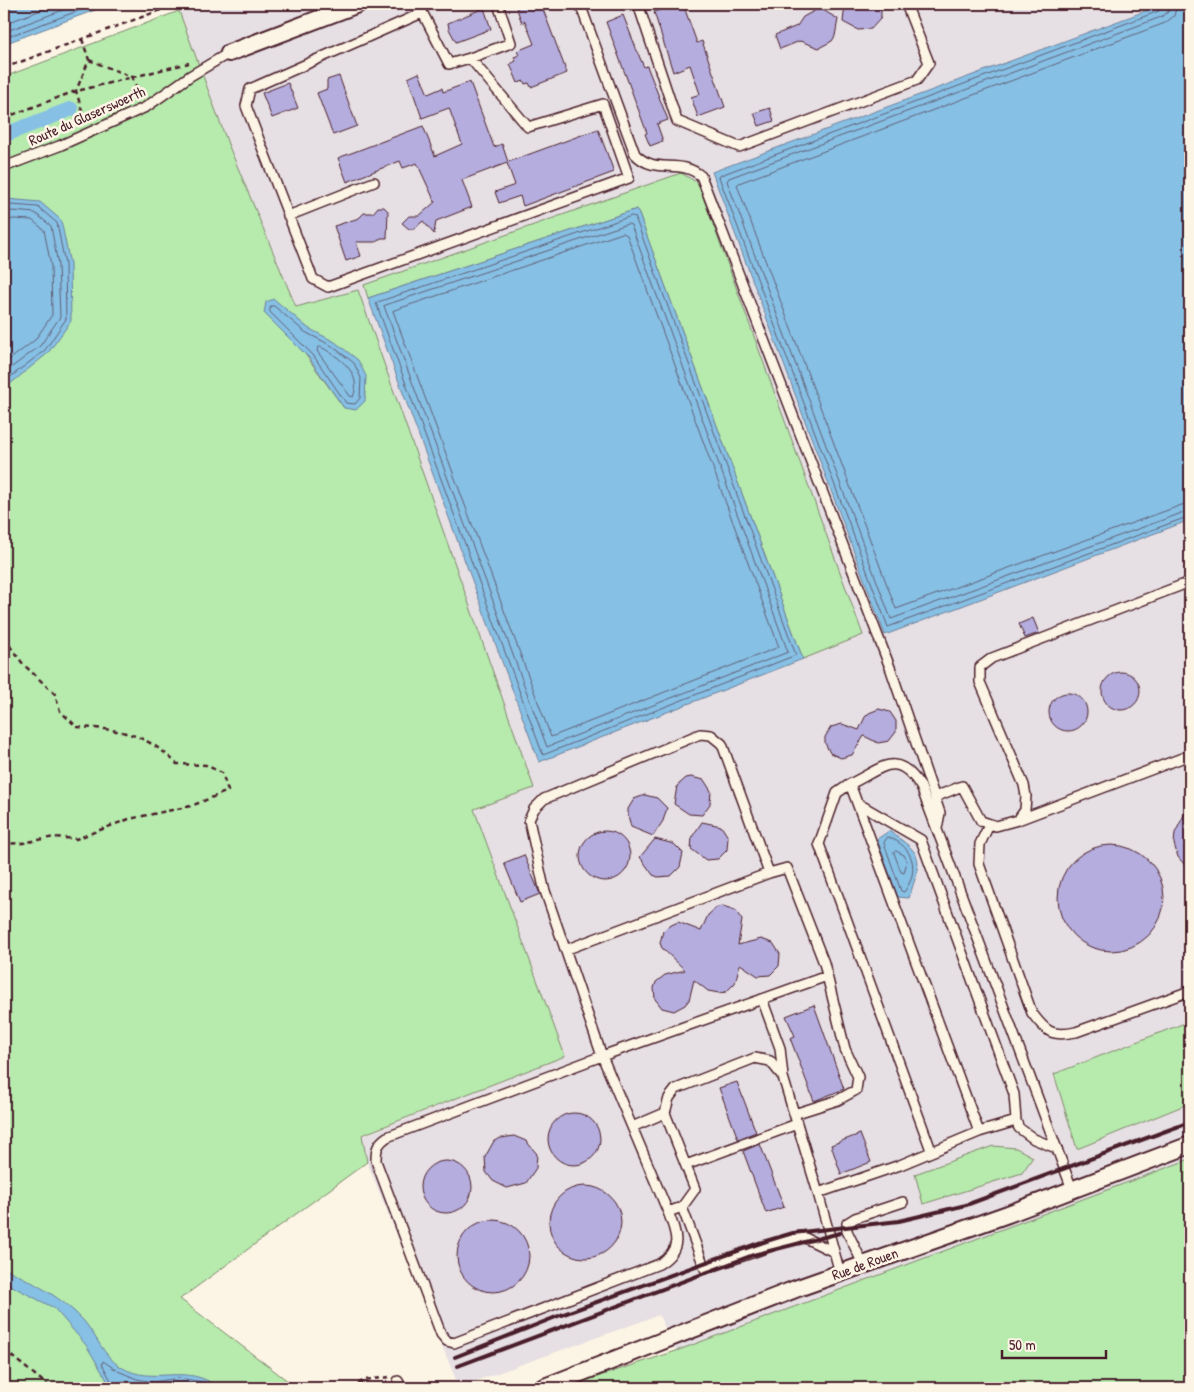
<svg xmlns="http://www.w3.org/2000/svg" width="1194" height="1392" font-family="'Patrick Hand',sans-serif">
	<rect width="100%" height="100%" fill="#fcf5e5"/>
	<filter id="ink" filterUnits="userSpaceOnUse"><feTurbulence type="fractalNoise" baseFrequency=".02" numOctaves="2"/><feDisplacementMap in="SourceGraphic" scale="10" xChannelSelector="R" yChannelSelector="G"/><feConvolveMatrix kernelMatrix="1 2 1 2 8 2 1 2 1" color-interpolation-filters="sRGB"/></filter>
	<g filter="url(#ink)">
		<path fill="#e6dfe3" fill-rule="evenodd" d="M195,4H1190V1021L1054,1074L1077,1149L1190,1103V1159L676,1351L659,1315L459,1387L367,1162L362,1136L565,1056L474,809L533,788L357,290L296,308L204,87L175,11ZM681,173L803,659L640,188Z"/>
		<path fill="#b6ebad" stroke="#80856c" fill-rule="evenodd" d="M179,11L228,144L296,307L358,290L534,788L474,809L565,1056L362,1135L367,1162L180,1299L297,1388H4V77ZM290,314L308,328L344,408L305,354Z
			M681,173L698,183L863,635L803,659L637,209L368,298L364,285Z
			M1190,1021V1103L1077,1149L1054,1074Z
			M993,1146L1016,1148L1033,1157L1022,1173L923,1204L915,1174Z
			M1190,1159V1388H563L676,1351Z"/>
		<path fill="#86c0e5" stroke="#6e809b" d="M4,4H111L4,44Z
			M1164,4H1190V520L885,635L712,172Z
			M7,199L40,202L61,220L70,264L71,321L48,353L4,389V205Z
			M637,209L803,659L539,762L368,298Z
			M274,299L308,328L335,342L358,360L366,376L365,401L356,410L344,408L309,358L264,313L266,302Z
			M889,831C925,856 922,857 909,898L898,897L877,839Z
			M4,1268C31,1281 63,1298 83,1320C97,1336 103,1356 121,1367C154,1387 186,1361 219,1388L111,1387L86,1345L54,1308L4,1282Z"/>
		<g fill="none" stroke-linecap="round" stroke-linejoin="round">
			<path stroke="#625f75" stroke-width="1" d="M1163,4L1159,11L721,175L719,177L888,627L1190,516
				M1170,4L1168,12L1161,17L729,178L727,181L891,619L1190,510
				M1177,4L1174,16L1165,23L739,183L737,185L896,609L1190,502
				M4,24L57,4
				M4,32L79,4
				M4,38L97,4
				M4,207L11,205L38,207L57,223L65,264L66,319L45,350L4,382
				M4,213L13,211L35,213L51,226L58,265L60,317L40,346L4,373
				M632,216L635,217L796,655L543,755L376,303Z
				M4,221L14,219L32,220L44,230L51,266L52,315L35,340L4,364
				M628,224L631,225L788,652L547,747L384,306Z
				M623,233L627,235L779,647L551,737L393,311Z
				M271,306H274L305,332L332,346L354,363L361,378L360,398L355,404L346,403L313,355L270,312Z
				M321,347C339,357 363,373 353,397L350,396L317,351L318,348Z
				M888,837C914,846 920,871 904,892L901,891L884,843Z
				M896,851L904,855L907,861L904,873L901,872L894,853Z
				M115,1388L102,1364L103,1361L118,1371L137,1379L153,1382L179,1378L202,1382L211,1388
				M122,1388L121,1382L124,1381L151,1388L179,1384L199,1388"/>
			<path stroke="#86c0e5" stroke-width="15" d="M4,135L71,109"/>
		</g>
		<path fill="#b4adde" stroke="#4a1f2b" d="M515,4H541L567,73L531,87L529,83L525,84L524,81L518,83L510,64L516,61L514,57L519,55L517,51L534,44L525,21L522,23Z
			M677,4H683L697,43L702,41L725,107L698,117L691,97L700,94L690,65L673,72L654,12Z
			M845,4H881V18L871,29L858,30L843,22Z
			M484,8L491,29L456,42L449,29L448,23Z
			M816,10H823L838,19L835,36L832,41L819,48L800,41L780,49L775,35L797,26L803,17Z
			M623,15L640,58L644,67L647,66L668,120L657,124L663,141L650,146L645,134L647,133L606,22Z
			M419,73L428,94L442,88L443,92L470,82L494,147L502,144L508,162L598,129L614,172L523,206L520,196L499,203L495,192L515,185L507,163L462,180L472,207L436,221L434,234L423,221L414,229H409L402,223L409,216H419L435,202L417,163L403,168L400,161L347,182L338,158L423,126L435,156L462,144L449,108L422,118L408,78Z
			M339,76L357,126L333,135L317,93L327,89V80Z
			M288,83L298,108L272,118L262,93Z
			M770,108L774,121L759,126L754,113Z
			M378,207H384L388,211L387,238H381L376,242H356L361,256L346,261L334,226L359,218L364,213H373Z
			M1033,618L1039,633L1025,638L1019,624Z
			M1102 691a19 19 0 1 1 38 0a19 19 0 1 1-38 0Z
			M1049 712a19 19 0 1 1 38 0a19 19 0 1 1-38 0Z
			M879,709L890,712L896,721V732L889,741L878,743L864,736L852,755L841,758L830,753L825,743V737L831,727L842,724L859,730L865,717L869,713Z
			M691,777L704,780L711,791L710,804L702,815L689,814L674,804L677,786L686,778Z
			M645,795L657,798L667,808L663,821L653,836L631,827L628,815V809L634,799Z
			M1190,803V871L1178,857L1174,844L1175,833Z
			M702,822L721,826L728,837L727,850L718,859L706,860L691,849L692,837Z
			M580 856a25 25 0 1 1 50 0a25 25 0 1 1-50 0Z
			M655,839L674,844L683,853L680,867L671,876L658,877L653,875L640,857Z
			M1058 898a53 53 0 1 1 106 0a53 53 0 1 1-106 0Z
			M524,855L540,894L520,902L504,863Z
			M723,906L735,910L742,920L738,945L761,939L773,943L780,954L779,966L770,975L758,976L740,964L735,983L726,992L719,993L708,991L694,980L689,1000L685,1005L674,1011L662,1008L655,999L654,988L656,982L665,975L685,970L662,948L660,943L663,931L667,927L678,922L701,931L708,915L717,907Z
			M814,1005L844,1089L814,1101L790,1038L795,1036L786,1016Z
			M737,1082L756,1132L738,1139L719,1088Z
			M548 1139a26 26 0 1 1 52 0a26 26 0 1 1-52 0Z
			M860,1134L871,1162L841,1174L831,1145Z
			M514,1136L526,1141L537,1154L536,1168L526,1183L507,1188L493,1181L486,1172L485,1157L494,1141L501,1138Z
			M760,1144L784,1207L766,1213L743,1151Z
			M420 1187a26 26 0 1 1 52 0a26 26 0 1 1-52 0Z
			M549 1222a36 36 0 1 1 72 0a36 36 0 1 1-72 0Z
			M457 1256a36 36 0 1 1 72 0a36 36 0 1 1-72 0Z"/>
		<g fill="none" stroke-linecap="round" stroke-linejoin="round">
			<g stroke="#4a1f2b" stroke-width="12">
				<path id="lane" d="M418,4L449,64L470,58L528,127L603,104L629,178L328,287L313,279L246,106L250,89L422,13
					M580,4L635,154C656,176 679,157 701,176L891,670L940,813L937,828
					M638,4L677,121L739,147L917,80L929,63L906,4
					M470,58L511,43L498,4
					M4,167L59,146L146,107L190,76L229,53
					M288,216L374,182
					M850,784L837,793L819,844L931,1150
					M935,797L962,786L981,821L996,826L1018,820L1025,810L1026,796L1024,785L980,682V667L992,658L1190,582
					M857,803L921,840L1014,1094L1016,1121L1019,1128L1034,1139L1056,1148
					M1018,820L1190,755
					M989,825L980,844L979,864L1032,1013C1046,1032 1052,1037 1076,1032L1190,991
					M769,873L787,868L824,963L845,1049L858,1077L856,1090L838,1100L794,1114
					M565,950L769,873L722,744L711,735L700,734L544,799L534,809L529,820L544,888L602,1056L827,976
					M762,999L780,1048L783,1077
					M632,1127L665,1113
					M979,1132L1016,1121
					M686,1165L797,1124
					M818,1193L783,1077L770,1061L755,1058L676,1089L669,1098L665,1113L695,1189L682,1207L705,1269L801,1236L832,1251
					M668,1212L602,1056L387,1137C377,1144 376,1149 376,1161L441,1334L447,1341L454,1343L659,1264C683,1249 677,1235 668,1212L682,1207
					M863,1264L847,1231V1223L855,1218L903,1202
					M840,1273L818,1193L900,1165L979,1132L850,784C883,768 897,749 921,787L1072,1189
					M398,1381L402,1388"/>
			</g>
			<g stroke="#4a1f2b" stroke-width="20">
				<path id="street" d="M229,53L358,4
					M542,1388L798,1288L1008,1214L1190,1145"/>
			</g>
			<path stroke="#4a1f2b" stroke-width="2.5" stroke-dasharray="5 4" stroke-linecap="butt" d="M82,39L89,60L76,91L86,123
				M89,60L132,77L141,97
				M4,68L177,4
				M4,118L73,92L189,63
				M4,638L23,664L55,694L60,711L77,727C119,729 146,733 177,764L206,765L222,773L228,791L191,806L129,819L76,839L54,837L23,843L4,844
				M4,1350L51,1388
				M350,1388L365,1380L389,1377
				M1187,1388L1190,1386"/>
			<use href="#lane" stroke="#fcf5e5" stroke-width="9"/>
			<use href="#street" stroke="#fcf5e5" stroke-width="16"/>
			<path stroke="#4a1f2b" stroke-width="4" d="M455,1357L561,1315L759,1243L793,1233L899,1221L966,1205L1190,1122
				M458,1366L753,1255L840,1233"/>
		</g>
	</g>
	<g text-anchor="middle" stroke-width="5" stroke-linejoin="round" paint-order="stroke">
		<g font-size="15" fill="#4a1f2b" stroke="#fcf5e5">
			<text transform="translate(87 116) rotate(-24)" y="5">Route du Glaserswoerth</text>
			<text transform="translate(865 1264) rotate(-20)" y="5">Rue de Rouen</text>
		</g>
	</g>
	<rect width="1194" height="1392" fill="none" stroke="#fcf5e5" stroke-width="20"/>
	<rect x="10" y="10" width="1174" height="1372" fill="none" stroke="#4a1f2b" stroke-width="2" filter="url(#ink)"/>
	<path d="M1002 1350v8h104v-8" fill="none" stroke="#4a1f2b" stroke-width="2.5"/>
	<text x="1009" y="1350" font-size="15" fill="#4a1f2b" stroke="#fcf5e5" stroke-width="4" paint-order="stroke">50 m</text>
</svg>
